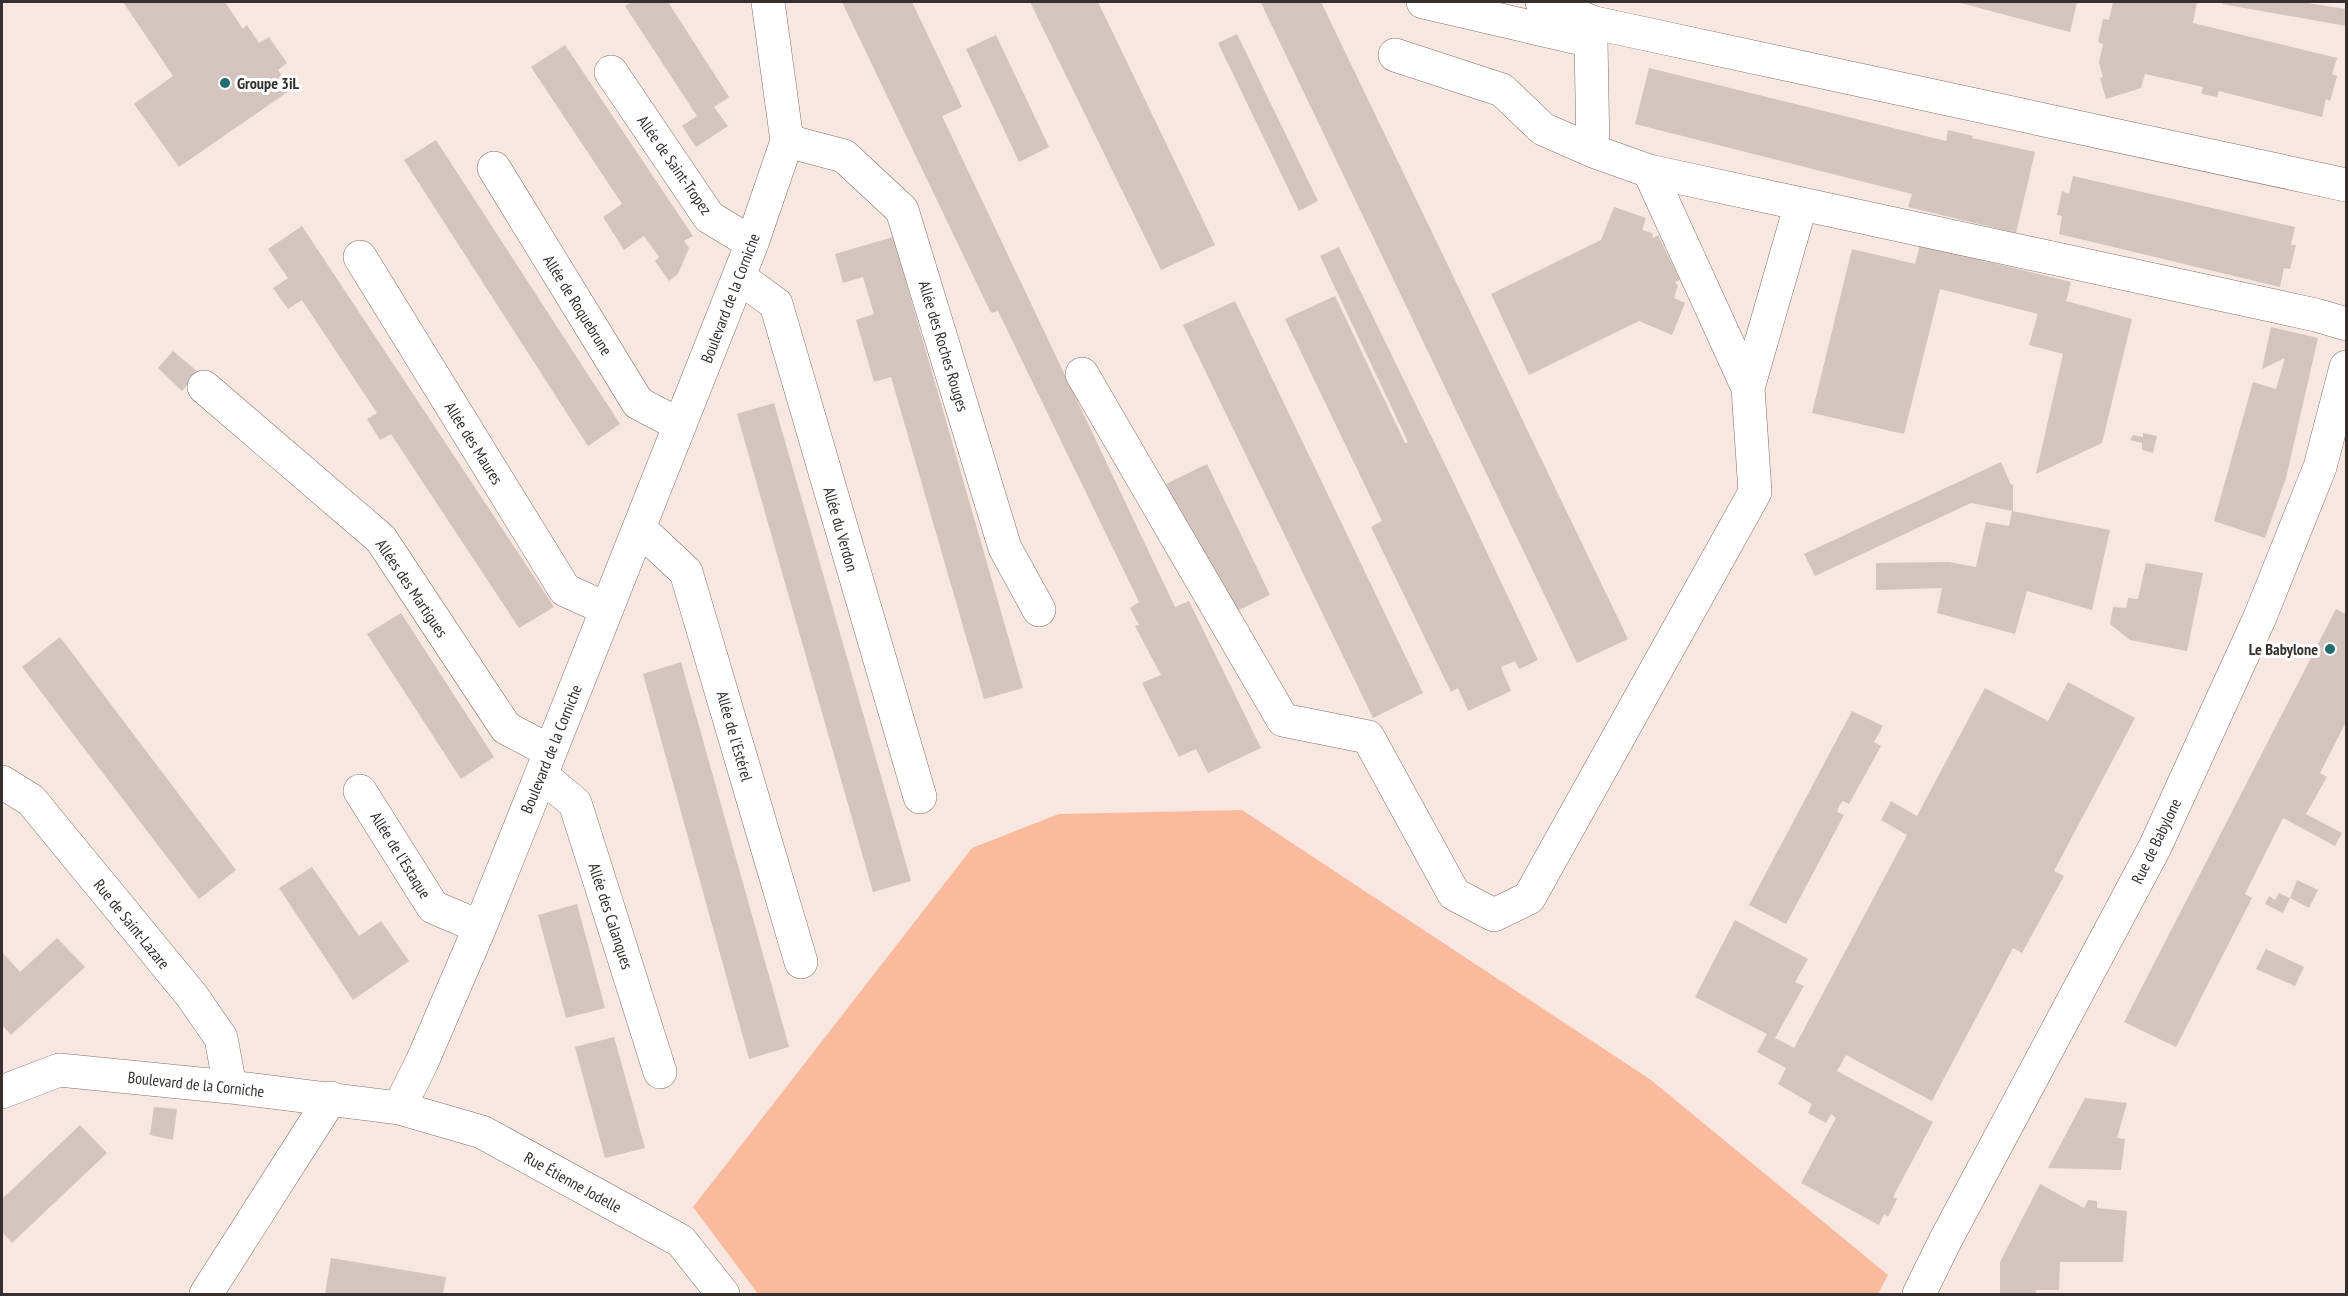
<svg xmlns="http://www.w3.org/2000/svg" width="2348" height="1296" font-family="'PT Sans Narrow',sans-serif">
	<rect width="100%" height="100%" fill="#f7e7e0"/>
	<path fill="#fbba9b" d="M1242,810L1651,1080L1888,1275L1878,1294H758L693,1207L972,848L1059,814Z"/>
	<path fill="#d3c4bd" d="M123,2H225L243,29L247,25L259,43L269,37L287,63L278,70L292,89L179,167L134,104L173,76Z
		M632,2H668L729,97L714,107L728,126L696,147L682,126L697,116L625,6Z
		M842,2H912L962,107L942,116L1175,607L1189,601L1261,748L1208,773L1196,749L1179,757L1142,683L1161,675L1135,626L1139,625L1130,608L1139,602L998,311L992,313L990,311Z
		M1030,2H1098L1215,245L1161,270Z
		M1264,2H1321L1628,639L1577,663L1261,3Z
		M1957,2H2077L2070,32Z
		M2113,2H2197L2193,23L2337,58L2332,74L2337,76L2330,101L2326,99L2322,117L2219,91L2217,97L2201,94L2203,87L2145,74L2141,88L2106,99L2100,78L2103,77L2099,63L2103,44L2098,42L2103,19L2109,20Z
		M2223,2H2301L2346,9V26L2222,4Z
		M1237,34L1318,201L1299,211L1218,43Z
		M996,35L1049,147L1019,162L966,49Z
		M565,45L693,236L684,241L689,248L678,274L669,281L655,261L659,257L644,236L624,250L603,217L622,204L531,67Z
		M1649,68L1946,141L1948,130L1973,136L1972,138L2035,152L2016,233L1908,207L1912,194L1635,124Z
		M436,140L620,424L588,446L404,160Z
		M2073,176L2295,227L2291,245H2296L2290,269L2284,268L2280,287L2059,234L2062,216L2057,215L2062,191L2069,194Z
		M1614,207L1646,218L1642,230L1652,233L1653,238L1658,235L1680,280L1675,282L1678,285L1674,298L1685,303L1672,335L1639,321L1529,375L1491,294L1601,240Z
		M302,226L554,607L519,628L391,434L380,440L367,419L377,413L302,300L288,309L273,288L288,278L268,249Z
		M893,237L1023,688L984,699L891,377L874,382L856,320L874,314L863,277L843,283L835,254Z
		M1920,245L2071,282L2066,301L2132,319L2102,443L2036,474L2063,354L2029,345L2038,314L1940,289L1904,434L1812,413L1852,249L1915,264Z
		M1339,247L1455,485L1538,660L1519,669L1515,661L1501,667L1511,691L1468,711L1458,688L1451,692L1371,527L1382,521L1285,319L1335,296L1405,443L1408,442L1320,256Z
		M1235,301L1423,693L1373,718L1183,325Z
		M2271,327L2318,338L2286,478L2265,538L2214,521L2253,382L2276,389L2285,358L2262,369Z
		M173,351L198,372L182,391L158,368Z
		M774,403L911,881L873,892L737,414Z
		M2143,433L2157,436L2153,453L2142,450V443L2130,440L2133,435L2143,437Z
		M2001,462L2011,485L2013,484V511L1971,503L1815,576L1804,554Z
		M1207,464L1270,595L1229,615L1166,484Z
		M2012,511L2110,530L2092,610L2027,591L2015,634L1937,613L1942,588L1876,590V563L1949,562L1976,567L1986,522L2009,526Z
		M2146,563L2203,573L2187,651L2130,640L2110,624L2113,607L2126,608L2128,598L2138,599Z
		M2336,609L2346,614V722L2320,773L2327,777L2306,814L2342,833L2335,846L2283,818L2245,894L2252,898L2176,1047L2124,1022Z
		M401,613L494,757L461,779L367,634Z
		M60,637L236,870L199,899L22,667Z
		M681,662L789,1047L749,1059L643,674Z
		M2068,682L2135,718L2054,871L2064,876L2022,953L2013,948L1932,1101L1846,1055L1837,1071L1933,1122L1893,1197L1897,1199L1888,1217L1884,1214L1879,1225L1801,1183L1836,1118L1831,1114L1826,1123L1808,1113L1812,1104L1778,1084L1786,1068L1757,1052L1767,1034L1695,997L1735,920L1808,959L1795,982L1804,986L1775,1038L1794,1048L1907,835L1881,820L1891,801L1917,816L1985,688L2048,721Z
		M1852,711L1883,726L1874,742L1881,746L1849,804L1843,801L1839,806L1837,812L1844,815L1786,924L1749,905Z
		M312,867L359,936L381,921L409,961L353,1000L279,888Z
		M2297,880L2318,890L2309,908L2290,898Z
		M2279,893L2290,898L2283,913L2265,904L2269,896L2275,900Z
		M577,904L605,1008L566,1018L538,915Z
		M57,938L85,967L11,1035L2,1025V952L20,972Z
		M2266,949L2304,967L2295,986L2256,969Z
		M614,1037L645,1148L605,1158L575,1047Z
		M2085,1098L2127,1103L2117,1138L2125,1139L2121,1170L2048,1168Z
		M154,1107L177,1109L173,1140L150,1135Z
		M80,1125L107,1153L12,1243L2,1232V1199Z
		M2040,1184L2084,1208L2088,1200L2097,1201V1208L2127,1211L2123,1262H2060L2059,1290H2036V1294H2000V1262Z
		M331,1258L446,1277L443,1294H325Z"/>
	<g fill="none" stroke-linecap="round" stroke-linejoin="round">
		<g stroke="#7e716a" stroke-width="34">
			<path id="minor" d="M1542,2L1595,23
				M1591,41L1595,23L2346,185
				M1395,55L1502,90L1543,129L1593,151
				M611,72L709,217L752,243
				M787,141L844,156L902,210L1005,548L1039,610
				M494,168L638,403L680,425
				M1649,171L2316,315L2346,324
				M360,257L565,590L607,609
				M739,277L776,304L920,797
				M1082,374L1283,720L1368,737L1454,894L1494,915L1529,898L1755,492L1748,388L1649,171L1593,151L1591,41L1423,2
				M204,387L381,539L506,728L550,751
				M1748,388L1801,204
				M639,528L686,572L801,962
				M541,775L575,803L660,1072
				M2,782L31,800L192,996L221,1038L230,1087
				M360,791L433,907L480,927
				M2,1092L59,1070L230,1087L399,1108L422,1062L480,927L541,775L752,243L787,141L768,2
				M399,1108L482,1132L681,1241L723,1294
				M206,1294L331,1098
				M1919,1294L1945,1241L2155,847L2260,617L2320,467L2346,367"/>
		</g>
		<use href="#minor" stroke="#fff" stroke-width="33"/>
	</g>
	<g fill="#216c73" stroke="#fff" stroke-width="2">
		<circle cx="225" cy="83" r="6"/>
		<circle cx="2330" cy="649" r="6"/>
	</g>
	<g text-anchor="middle" stroke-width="6" stroke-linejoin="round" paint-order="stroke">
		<g font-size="16" font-weight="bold" fill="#352f2d" stroke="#fff" text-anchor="start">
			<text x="237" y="89">Groupe 3iL</text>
			<text x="2318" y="655" text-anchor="end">Le Babylone</text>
		</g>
		<g font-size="16" fill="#352f2d" stroke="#fff">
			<text transform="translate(675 165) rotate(55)" y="6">Allée de Saint-Tropez</text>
			<text transform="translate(730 298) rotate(-69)" y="6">Boulevard de la Corniche</text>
			<text transform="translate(578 305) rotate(58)" y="6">Allée de Roquebrune</text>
			<text transform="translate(944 346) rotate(73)" y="6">Allée des Roches Rouges</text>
			<text transform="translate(474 443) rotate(58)" y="6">Allée des Maures</text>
			<text transform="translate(841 529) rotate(74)" y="6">Allée du Verdon</text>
			<text transform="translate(412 588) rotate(56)" y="6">Allées des Martigues</text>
			<text transform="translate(735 736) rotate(74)" y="6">Allée de l'Estérel</text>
			<text transform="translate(551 749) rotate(-68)" y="6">Boulevard de la Corniche</text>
			<text transform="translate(2156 841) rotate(-64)" y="6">Rue de Babylone</text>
			<text transform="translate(401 855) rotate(58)" y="6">Allée de l'Estaque</text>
			<text transform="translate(611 916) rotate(72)" y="6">Allée des Calanques</text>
			<text transform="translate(132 924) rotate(51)" y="6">Rue de Saint-Lazare</text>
			<text transform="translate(196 1084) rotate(6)" y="6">Boulevard de la Corniche</text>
			<text transform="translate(573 1182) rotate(29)" y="6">Rue Étienne Jodelle</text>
		</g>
	</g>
	<rect width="2348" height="1296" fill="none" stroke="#352f2d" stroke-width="6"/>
</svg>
